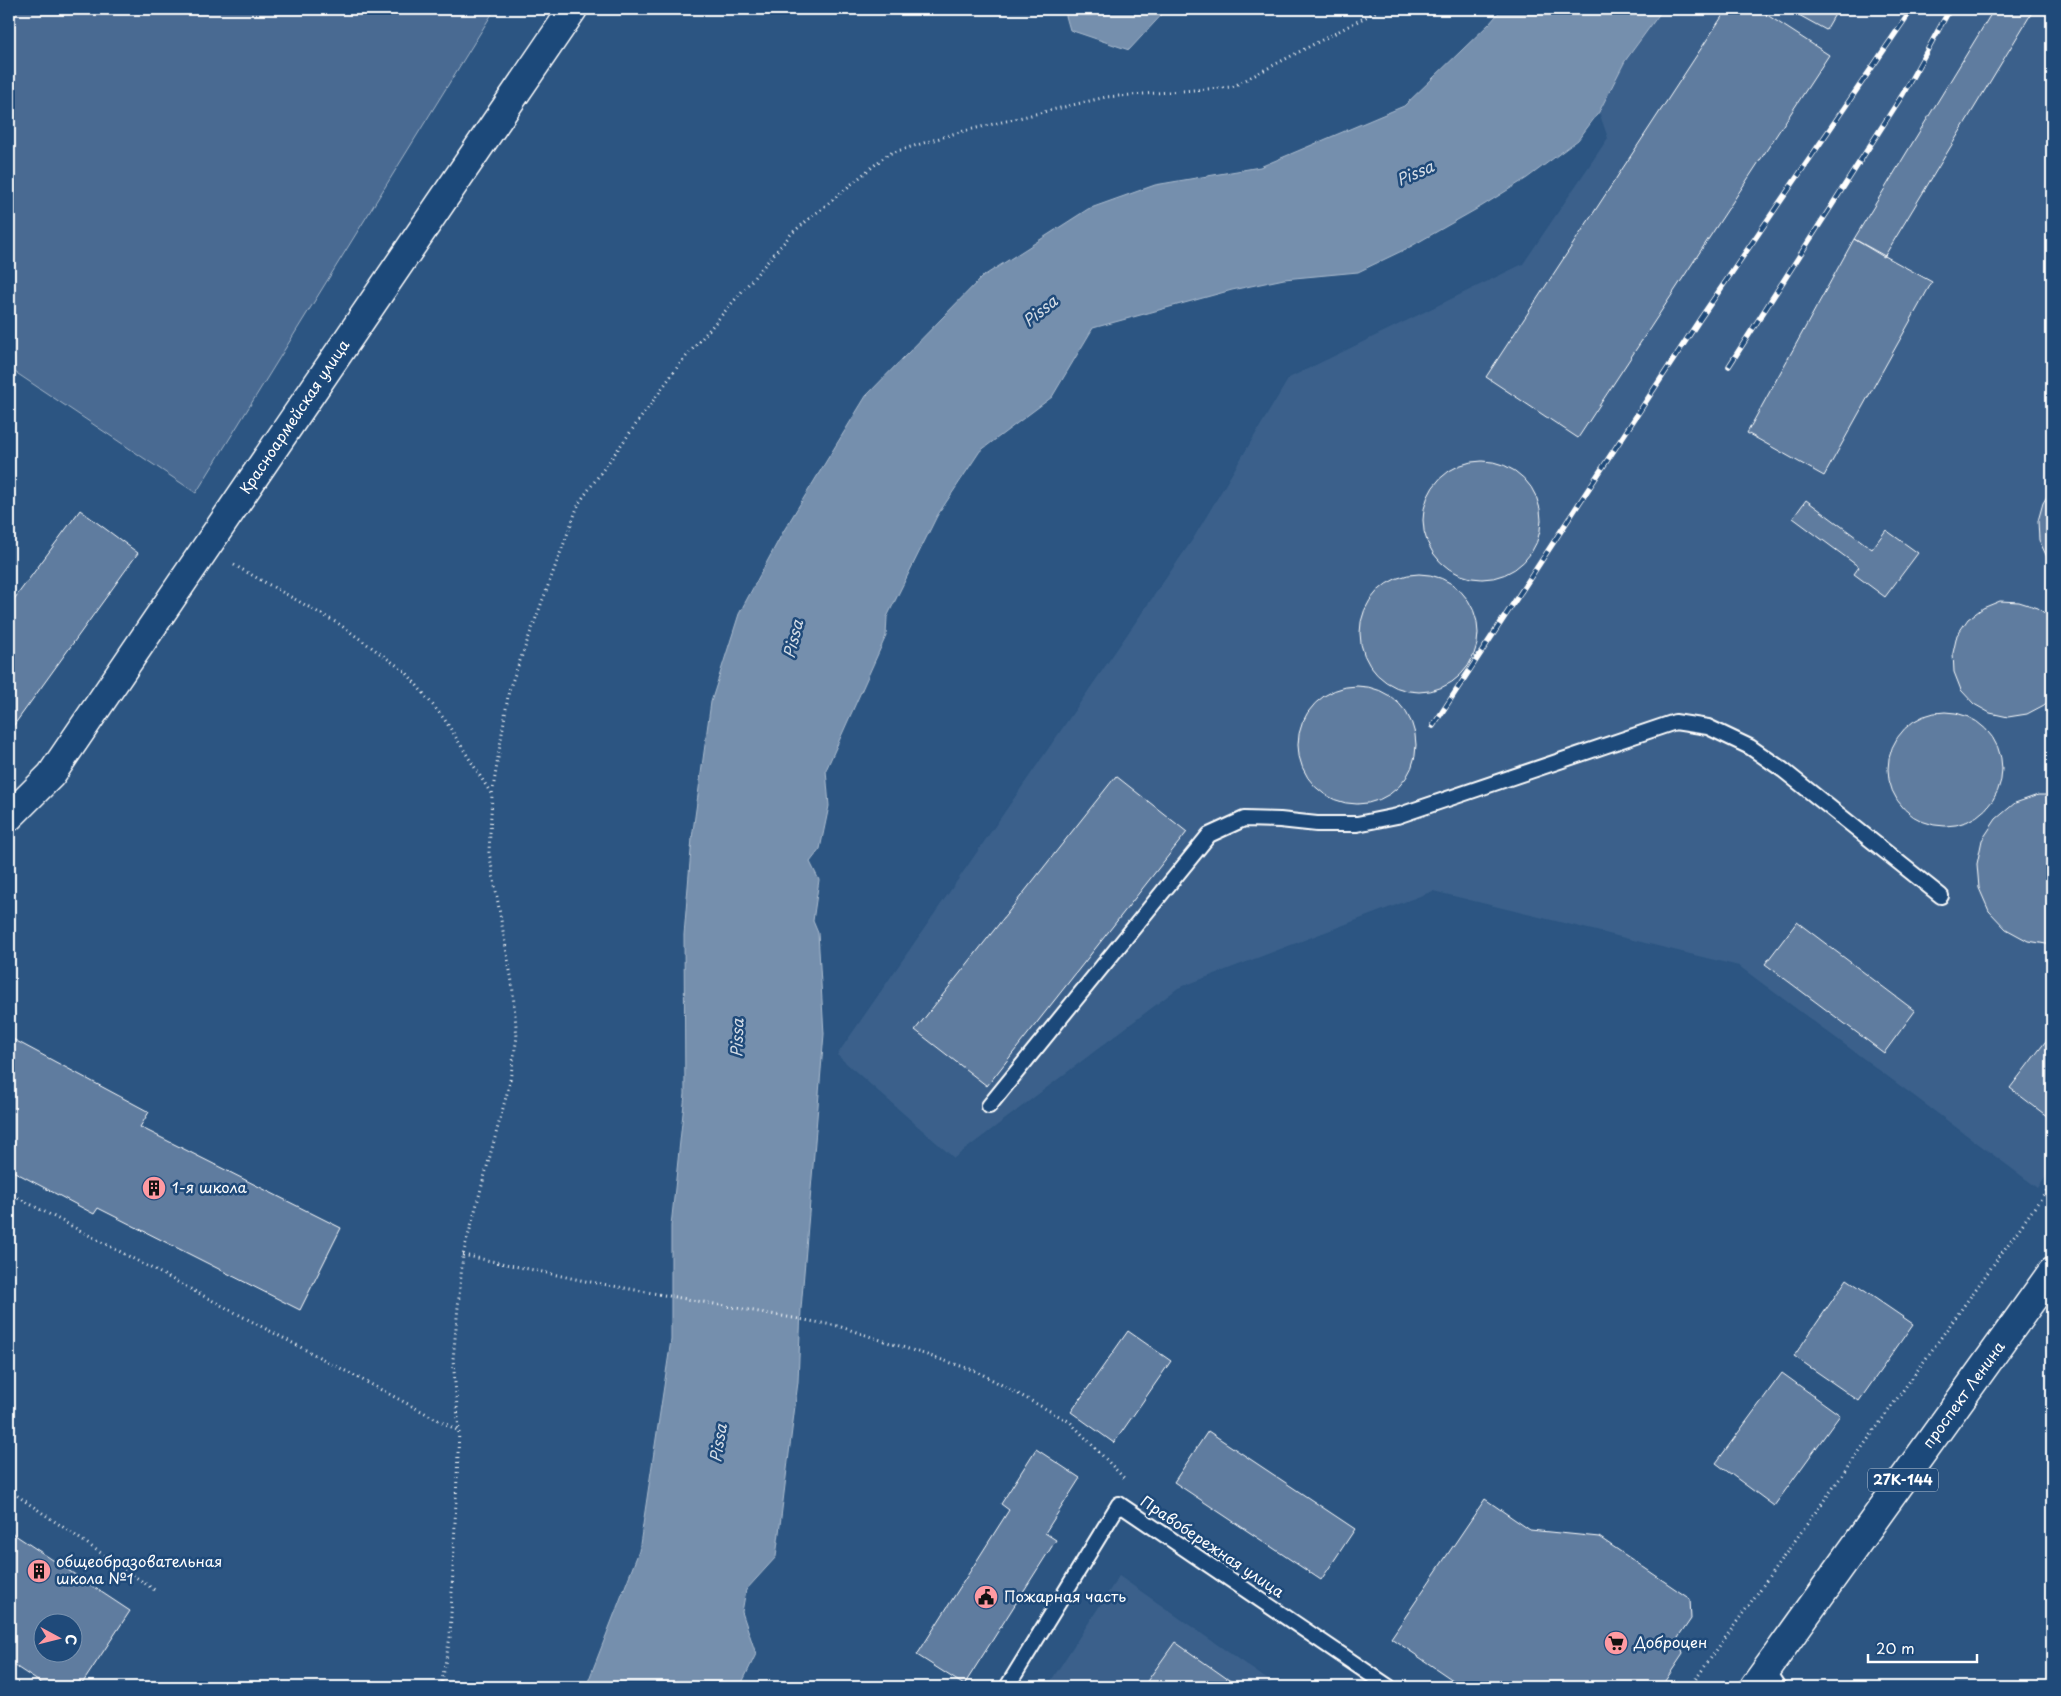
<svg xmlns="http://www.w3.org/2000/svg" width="2061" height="1696" font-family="'Playpen Sans',sans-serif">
	<rect width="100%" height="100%" fill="#2c5582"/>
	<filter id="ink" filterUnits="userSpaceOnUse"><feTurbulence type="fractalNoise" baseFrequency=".02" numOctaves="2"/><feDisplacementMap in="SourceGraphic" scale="10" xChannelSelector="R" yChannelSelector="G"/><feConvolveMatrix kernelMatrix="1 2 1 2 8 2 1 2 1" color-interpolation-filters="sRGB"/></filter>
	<g filter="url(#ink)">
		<path fill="#3b618b" d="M1663,9H2052V1168L2038,1188L1739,966L1433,891L1178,988L954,1158L837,1055L1193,539L1289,378L1523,264L1608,138L1599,112L1625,61Z
			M1119,1576L1278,1687H1047Z"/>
		<path fill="#486b92" stroke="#a4b5c8" d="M9,9H495L196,493L9,368Z"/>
		<path fill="#748fad" stroke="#acbcce" d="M1064,9H1167L1129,50L1070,30Z
			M1502,9H1663L1625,61L1599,112L1578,140L1527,178L1482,206L1408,248L1358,272L1284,279L1232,290L1093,328L1052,397L980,451L937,516L887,617L886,636L826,770L829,806L820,849L810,862L819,880L813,921L818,933L824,1034L801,1309L798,1382L776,1557L746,1590L742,1612L756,1654L740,1687H586L639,1551L671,1340V1226L685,1094L684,935L692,838L711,702L739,614L783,532L866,396L982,277L1088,209L1155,185L1260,167L1404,106L1490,23Z"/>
		<path fill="#5e7c9f" stroke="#fff" fill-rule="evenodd" d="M1727,9H1758L1829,55L1578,438L1486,377Z
			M1788,9H1838L1826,30Z
			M1994,9H2034L1884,257L1854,239Z
			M1854,239L1932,282L1824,476L1747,433Z
			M1423 520a59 59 0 1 1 118 0a59 59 0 1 1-118 0Z
			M2052,488V564L2047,557L2039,540L2038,521L2043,503Z
			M1806,500L1872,549L1886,530L1918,553L1885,597L1854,574L1859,567L1793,518Z
			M80,510L138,553L9,732V606Z
			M1360 633a59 59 0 1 1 118 0a59 59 0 1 1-118 0Z
			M2000,601L2019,602L2038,608L2052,619V697L2044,705L2027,714L2008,717L1990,713L1974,704L1961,690L1954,672L1953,653L1957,635L1968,619L1983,608Z
			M1298 745a59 59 0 1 1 118 0a59 59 0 1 1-118 0Z
			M1888 769a57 57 0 1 1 114 0a57 57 0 1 1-114 0Z
			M1116,776L1187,832L987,1086L915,1030Z
			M2038,795H2052V945L2028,941L2006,929L1989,911L1979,888L1977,864L1982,840L1996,819L2015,803Z
			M1797,922L1915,1011L1884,1053L1765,964Z
			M2052,1033V1120L2010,1088Z
			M9,1037L149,1112L140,1127L341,1228L300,1310L98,1208L94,1214L9,1169Z
			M1847,1279L1913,1324L1859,1401L1794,1356Z
			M1128,1331L1171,1361L1114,1443L1071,1412Z
			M1782,1373L1840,1415L1774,1506L1716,1463Z
			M1208,1431L1355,1529L1321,1580L1174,1482Z
			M1036,1449L1080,1478L1045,1533L1056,1540L964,1685L917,1655L1009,1510L1001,1504Z
			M1485,1499L1530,1530L1599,1537L1690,1599L1691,1619L1678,1638L1683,1654L1661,1687H1463L1391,1638Z
			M9,1531L130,1611L80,1687H47L9,1662ZM42,1624H72V1654H42Z
			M1175,1642L1239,1687H1143Z"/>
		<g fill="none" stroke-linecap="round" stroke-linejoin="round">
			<g stroke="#fff" stroke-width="18">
				<path id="lane" d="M989,1106L1209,835L1244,819L1280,820L1317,824H1357L1397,816L1675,722L1708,727L1750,747L1783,770L1941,896
					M1767,1669L1779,1687
					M1007,1687L1119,1504L1389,1687"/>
			</g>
			<g stroke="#fff" stroke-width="31">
				<path id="street" d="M9,817L51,775L573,9"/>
			</g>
			<g stroke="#fff" stroke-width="31">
				<path id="primary" d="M1754,1687L2052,1272"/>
			</g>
			<path stroke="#fff" stroke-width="3" stroke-dasharray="1 4" stroke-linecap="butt" d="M234,565L339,624L406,672L445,720L492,795
				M9,1193L459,1431
				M463,1255L585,1281L838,1326L976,1371L1070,1422L1124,1478
				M9,1490L156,1591
				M219,1683L227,1687
				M441,1687L450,1637L459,1431L453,1359L463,1255L509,1086L517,1037L512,982L489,852L492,795L509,690L579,503L679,365L792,233L888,154L956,133L1106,97L1232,87L1381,9
				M1690,1687L2052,1183"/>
			<use href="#lane" stroke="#1f4a7a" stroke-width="14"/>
			<use href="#street" stroke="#1f4a7a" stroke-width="28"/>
			<use href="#primary" stroke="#1f4a7a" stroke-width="28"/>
			<g stroke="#fff" stroke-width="5.5">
				<path id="rail" d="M1729,366L1903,94L1950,9
					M1433,726L1700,319L1912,9"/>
			</g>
			<use href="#rail" stroke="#1f4a7a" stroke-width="4" stroke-dasharray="11" stroke-linecap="butt"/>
		</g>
	</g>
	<defs>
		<g id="building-disc" transform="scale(1.25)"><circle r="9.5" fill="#ff9aa2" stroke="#1f4a7a"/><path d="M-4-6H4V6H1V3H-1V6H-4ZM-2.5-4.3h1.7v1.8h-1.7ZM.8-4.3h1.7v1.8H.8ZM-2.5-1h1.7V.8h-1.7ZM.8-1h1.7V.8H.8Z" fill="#111"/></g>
		<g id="civic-disc" transform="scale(1.25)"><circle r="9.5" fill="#ff9aa2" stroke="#1f4a7a"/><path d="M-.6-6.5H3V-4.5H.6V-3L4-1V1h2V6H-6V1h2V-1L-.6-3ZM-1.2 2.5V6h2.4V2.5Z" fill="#111"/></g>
		<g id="supermarket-disc" transform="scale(1.25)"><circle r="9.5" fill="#ff9aa2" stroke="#1f4a7a"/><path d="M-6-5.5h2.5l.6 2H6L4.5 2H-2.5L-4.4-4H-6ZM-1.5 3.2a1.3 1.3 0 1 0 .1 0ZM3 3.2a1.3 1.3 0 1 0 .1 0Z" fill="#111"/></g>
	</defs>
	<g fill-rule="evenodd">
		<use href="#building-disc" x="154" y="1188"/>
		<use href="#building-disc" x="39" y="1571"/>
		<use href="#civic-disc" x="986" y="1597"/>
		<use href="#supermarket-disc" x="1616" y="1643"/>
	</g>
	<g text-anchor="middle" stroke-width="5" stroke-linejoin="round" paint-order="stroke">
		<rect fill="#1f4a7a" stroke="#bcc9d7" stroke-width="1" x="1868" y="1468.5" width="70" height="23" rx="4"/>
		<g font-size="14" font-weight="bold" fill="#fff">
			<text x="1903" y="1485">27К-144</text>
		</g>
		<g font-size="15" fill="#fff" stroke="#1f4a7a">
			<text transform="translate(295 417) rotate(-56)" y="5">Красноармейская улица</text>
			<text transform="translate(1964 1395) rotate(-54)" y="5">проспект Ленина</text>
			<text transform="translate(1212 1547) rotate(34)" y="5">Правобережная улица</text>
		</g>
		<g font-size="15" fill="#fff" stroke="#1f4a7a" text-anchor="start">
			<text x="172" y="1193">1-я школа</text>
			<text x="56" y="1567">общеобразовательная<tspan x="56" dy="17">школа №1</tspan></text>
			<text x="1004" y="1602">Пожарная часть</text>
			<text x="1634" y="1648">Доброцен</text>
		</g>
		<g font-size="16" font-style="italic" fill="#d5dde6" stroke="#1f4a7a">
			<text transform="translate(1415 173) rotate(-24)" y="6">Pissa</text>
			<text transform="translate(1040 311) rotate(-39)" y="6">Pissa</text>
			<text transform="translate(793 639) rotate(-76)" y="6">Pissa</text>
			<text transform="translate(737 1038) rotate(-88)" y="6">Pissa</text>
			<text transform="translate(718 1443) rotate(-81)" y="6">Pissa</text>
		</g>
	</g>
	<rect width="2061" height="1696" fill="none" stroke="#1f4a7a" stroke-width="30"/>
	<rect x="15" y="15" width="2031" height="1666" fill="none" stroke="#fff" stroke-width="2" filter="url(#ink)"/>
	<g transform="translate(58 1638) rotate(97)"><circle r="24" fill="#1f4a7a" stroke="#7992af"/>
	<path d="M0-4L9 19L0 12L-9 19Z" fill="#ff9aa2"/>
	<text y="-8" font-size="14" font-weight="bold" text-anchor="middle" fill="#ffffff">С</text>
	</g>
	<path d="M1868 1654v8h109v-8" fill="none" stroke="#ffffff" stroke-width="2.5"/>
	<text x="1876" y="1654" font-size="15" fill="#ffffff" stroke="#1f4a7a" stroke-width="4" paint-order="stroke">20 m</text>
</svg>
